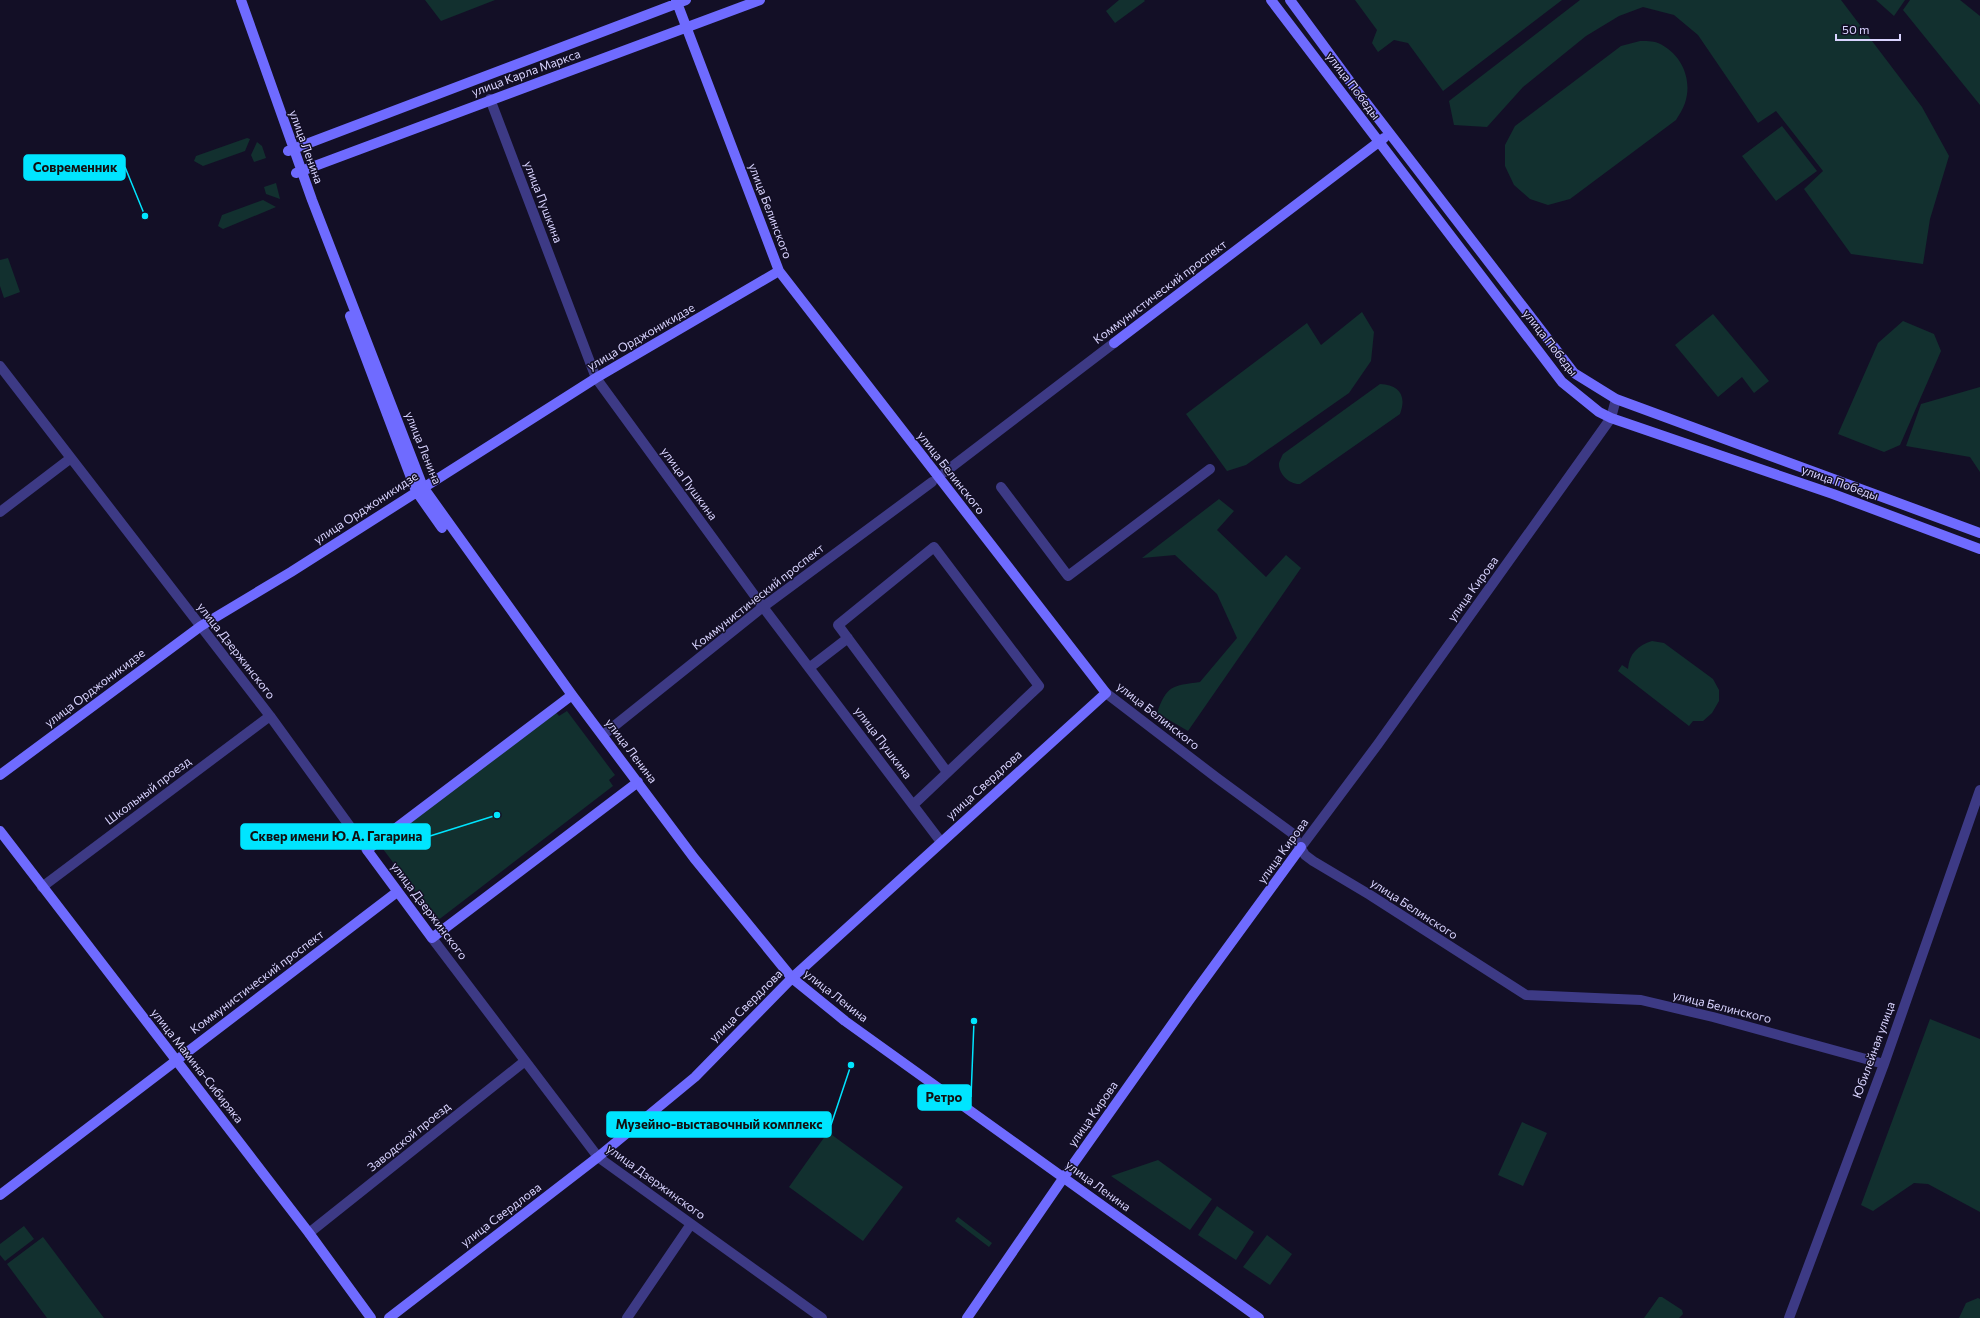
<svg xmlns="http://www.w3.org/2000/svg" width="1980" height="1318" font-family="Commissioner,sans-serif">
	<rect width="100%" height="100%" fill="#130f26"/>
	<path fill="#12302f" d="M425,0H495L441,21Z
		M1119,0H1144L1145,1L1115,23L1106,11Z
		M1355,0H1562L1443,91L1408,43L1394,40L1378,52L1372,43L1377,30Z
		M1580,0H1841L1922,107L1949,156L1930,219L1923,264L1851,254L1804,189L1823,171L1776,111L1758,123L1698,35L1674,15L1643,7L1619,16L1586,36L1523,87L1487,127L1454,125L1449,101Z
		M1876,0H1905L1894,16Z
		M1910,0H1960L1980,16V105L1903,10Z
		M1640,41C1645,41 1653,41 1658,43C1681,53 1693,79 1685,103C1683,109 1679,115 1676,120L1570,199L1548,205L1530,199L1514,185L1505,166V145L1515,126L1621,46Z
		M1782,126L1817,171L1776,201L1742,156Z
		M247,138L250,139L245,151L203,166L194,161L196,156Z
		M257,142L262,146L266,158L254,162L251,155Z
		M276,183L280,199L266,194L264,187Z
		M263,200L276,207L223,229L218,226L222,215Z
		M8,258L20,292L4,298L0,286V260Z
		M1362,312L1374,332L1371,361L1349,393L1246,465L1227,471L1186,414L1307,323L1321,345Z
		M1713,314L1769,381L1754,393L1742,377L1718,397L1675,345Z
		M1903,321L1934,334L1941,351L1900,445L1884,452L1838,434L1878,343Z
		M1380,384C1399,385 1407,395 1400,414L1300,484C1290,485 1278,474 1279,463C1280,460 1282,456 1283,454Z
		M1980,387V472L1970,457L1906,446L1921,404Z
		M1219,499L1234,511L1217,530L1266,577L1286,555L1301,568L1188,731L1157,713C1167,685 1172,686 1200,682L1237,638L1217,594L1175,555L1142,558Z
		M1652,641L1664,643L1713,679L1719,690V701L1712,713L1703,721H1693L1689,726L1618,671L1622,665L1628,669C1629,654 1638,645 1652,641Z
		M555,711L559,716L567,711L615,775L609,780L613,786L437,921L380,845Z
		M1930,1019L1980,1039V1212L1928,1184L1914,1183L1873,1211L1861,1205Z
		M1522,1122L1547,1133L1523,1186L1498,1175Z
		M828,1132L903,1187L863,1241L789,1187Z
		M1158,1160L1212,1199L1190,1230L1111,1176Z
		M1217,1206L1254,1232L1236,1260L1198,1235Z
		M958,1217L992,1243L989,1247L955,1221Z
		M24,1226L34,1239L5,1261L0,1255V1244Z
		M1267,1235L1292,1254L1270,1285L1243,1267Z
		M43,1237L104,1318H47L7,1264Z
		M1659,1297H1662L1682,1310L1683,1314L1679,1318H1644Z
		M1978,1298L1980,1299V1318H1959L1966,1303Z"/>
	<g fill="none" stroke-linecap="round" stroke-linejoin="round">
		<path stroke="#3d3a85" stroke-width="10" d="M490,99L596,378L763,607L941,842
			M0,366L270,716L367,850
			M945,472L1114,343
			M1001,487L1068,576L1210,469
			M0,512L71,458
			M809,668L848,638
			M1106,693L1217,778L1292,833L1305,855L1313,861L1370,895L1526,995L1641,1000L1713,1017L1884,1064
			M603,735L763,607L932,482
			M913,805L1039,686L934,547L838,625L947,772
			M1301,847L1378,744L1611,418L1616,399
			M42,887L270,716
			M432,938L598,1157L822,1318
			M309,1233L525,1061
			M627,1318L691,1224
			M1789,1318L1884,1064L1980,790"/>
		<path stroke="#6f6bff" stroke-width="10" d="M241,0L312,200L423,487L572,695L694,858L792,978L845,1021L1259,1318
			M1271,0L1562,382L1599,412L1611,418L1833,494L1980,549
			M1290,0L1354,87L1574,373L1616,399L1980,533
			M288,151L686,0
			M296,173L760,0
			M350,316L416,491L442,528
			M1114,343L1384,138
			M572,695L367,850L432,938L638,782
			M0,775L201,626L291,572L596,378L779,271
			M0,831L309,1233L371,1318
			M0,1195L397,892
			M389,1318L598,1157L695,1077L792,978L1106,693L779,271L676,0
			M967,1318L1064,1177L1190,999L1301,847"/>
	</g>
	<g text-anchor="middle" stroke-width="3" stroke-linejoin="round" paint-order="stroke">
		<g font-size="12" fill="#d9d4ff" stroke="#130f26">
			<text transform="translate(526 73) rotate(-20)" y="4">улица Карла Маркса</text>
			<text transform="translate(1353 86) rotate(53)" y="4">улица Победы</text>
			<text transform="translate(306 147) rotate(70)" y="4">улица Ленина</text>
			<text transform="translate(543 202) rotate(69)" y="4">улица Пушкина</text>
			<text transform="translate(770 211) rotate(69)" y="4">улица Белинского</text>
			<text transform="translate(1160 292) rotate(-37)" y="4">Коммунистический проспект</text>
			<text transform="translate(641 337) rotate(-30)" y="4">улица Орджоникидзе</text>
			<text transform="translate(1550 343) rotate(52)" y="4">улица Победы</text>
			<text transform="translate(423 448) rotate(68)" y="4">улица Ленина</text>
			<text transform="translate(951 473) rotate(52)" y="4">улица Белинского</text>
			<text transform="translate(1840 483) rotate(20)" y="4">улица Победы</text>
			<text transform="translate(689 484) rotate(54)" y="4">улица Пушкина</text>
			<text transform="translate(366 508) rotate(-33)" y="4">улица Орджоникидзе</text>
			<text transform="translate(1473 589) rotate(-54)" y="4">улица Кирова</text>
			<text transform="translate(758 597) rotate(-38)" y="4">Коммунистический проспект</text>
			<text transform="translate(236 651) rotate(52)" y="4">улица Дзержинского</text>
			<text transform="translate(95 688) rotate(-37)" y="4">улица Орджоникидзе</text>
			<text transform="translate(1158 716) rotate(38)" y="4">улица Белинского</text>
			<text transform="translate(883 743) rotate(53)" y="4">улица Пушкина</text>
			<text transform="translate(631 751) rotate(53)" y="4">улица Ленина</text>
			<text transform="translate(984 785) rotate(-42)" y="4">улица Свердлова</text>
			<text transform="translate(148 791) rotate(-37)" y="4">Школьный проезд</text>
			<text transform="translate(1283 851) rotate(-54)" y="4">улица Кирова</text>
			<text transform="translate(1414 909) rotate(33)" y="4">улица Белинского</text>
			<text transform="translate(429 911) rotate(53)" y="4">улица Дзержинского</text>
			<text transform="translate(257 982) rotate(-37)" y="4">Коммунистический проспект</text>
			<text transform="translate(836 996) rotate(38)" y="4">улица Ленина</text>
			<text transform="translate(746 1006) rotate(-45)" y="4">улица Свердлова</text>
			<text transform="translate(1722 1007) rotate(14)" y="4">улица Белинского</text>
			<text transform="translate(1874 1050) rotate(-70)" y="4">Юбилейная улица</text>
			<text transform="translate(197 1066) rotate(52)" y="4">улица Мамина-Сибиряка</text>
			<text transform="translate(1093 1114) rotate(-55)" y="4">улица Кирова</text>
			<text transform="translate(409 1137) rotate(-39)" y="4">Заводской проезд</text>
			<text transform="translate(656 1182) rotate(36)" y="4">улица Дзержинского</text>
			<text transform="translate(1098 1186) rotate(36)" y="4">улица Ленина</text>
			<text transform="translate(501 1215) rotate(-37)" y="4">улица Свердлова</text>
		</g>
	</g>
	<path fill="none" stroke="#00e5ff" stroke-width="1.5" d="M145 216L125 167M497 815L430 836M974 1021L971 1097M851 1065L831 1125"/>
	<g fill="#00e5ff" stroke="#130f26" stroke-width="1.5">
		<circle cx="145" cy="216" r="4"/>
		<circle cx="497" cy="815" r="4"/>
		<circle cx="974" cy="1021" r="4"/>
		<circle cx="851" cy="1065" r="4"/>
	</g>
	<g fill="#00e5ff" stroke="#00e5ff" stroke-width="1.5">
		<rect x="24" y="155" width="101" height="25" rx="4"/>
		<rect x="241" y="824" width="189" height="25" rx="4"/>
		<rect x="918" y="1085" width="53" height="25" rx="4"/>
		<rect x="607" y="1112" width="224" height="25" rx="4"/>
	</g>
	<g font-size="13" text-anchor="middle" font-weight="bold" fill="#111">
		<text x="75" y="172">Современник</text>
		<text x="336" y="841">Сквер имени Ю. А. Гагарина</text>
		<text x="944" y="1102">Ретро</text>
		<text x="719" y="1129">Музейно-выставочный комплекс</text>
	</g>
	<path d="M1836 34v6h64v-6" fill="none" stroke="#d9d4ff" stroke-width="2"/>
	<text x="1842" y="34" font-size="12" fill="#d9d4ff" stroke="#130f26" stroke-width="3" paint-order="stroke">50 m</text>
</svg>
